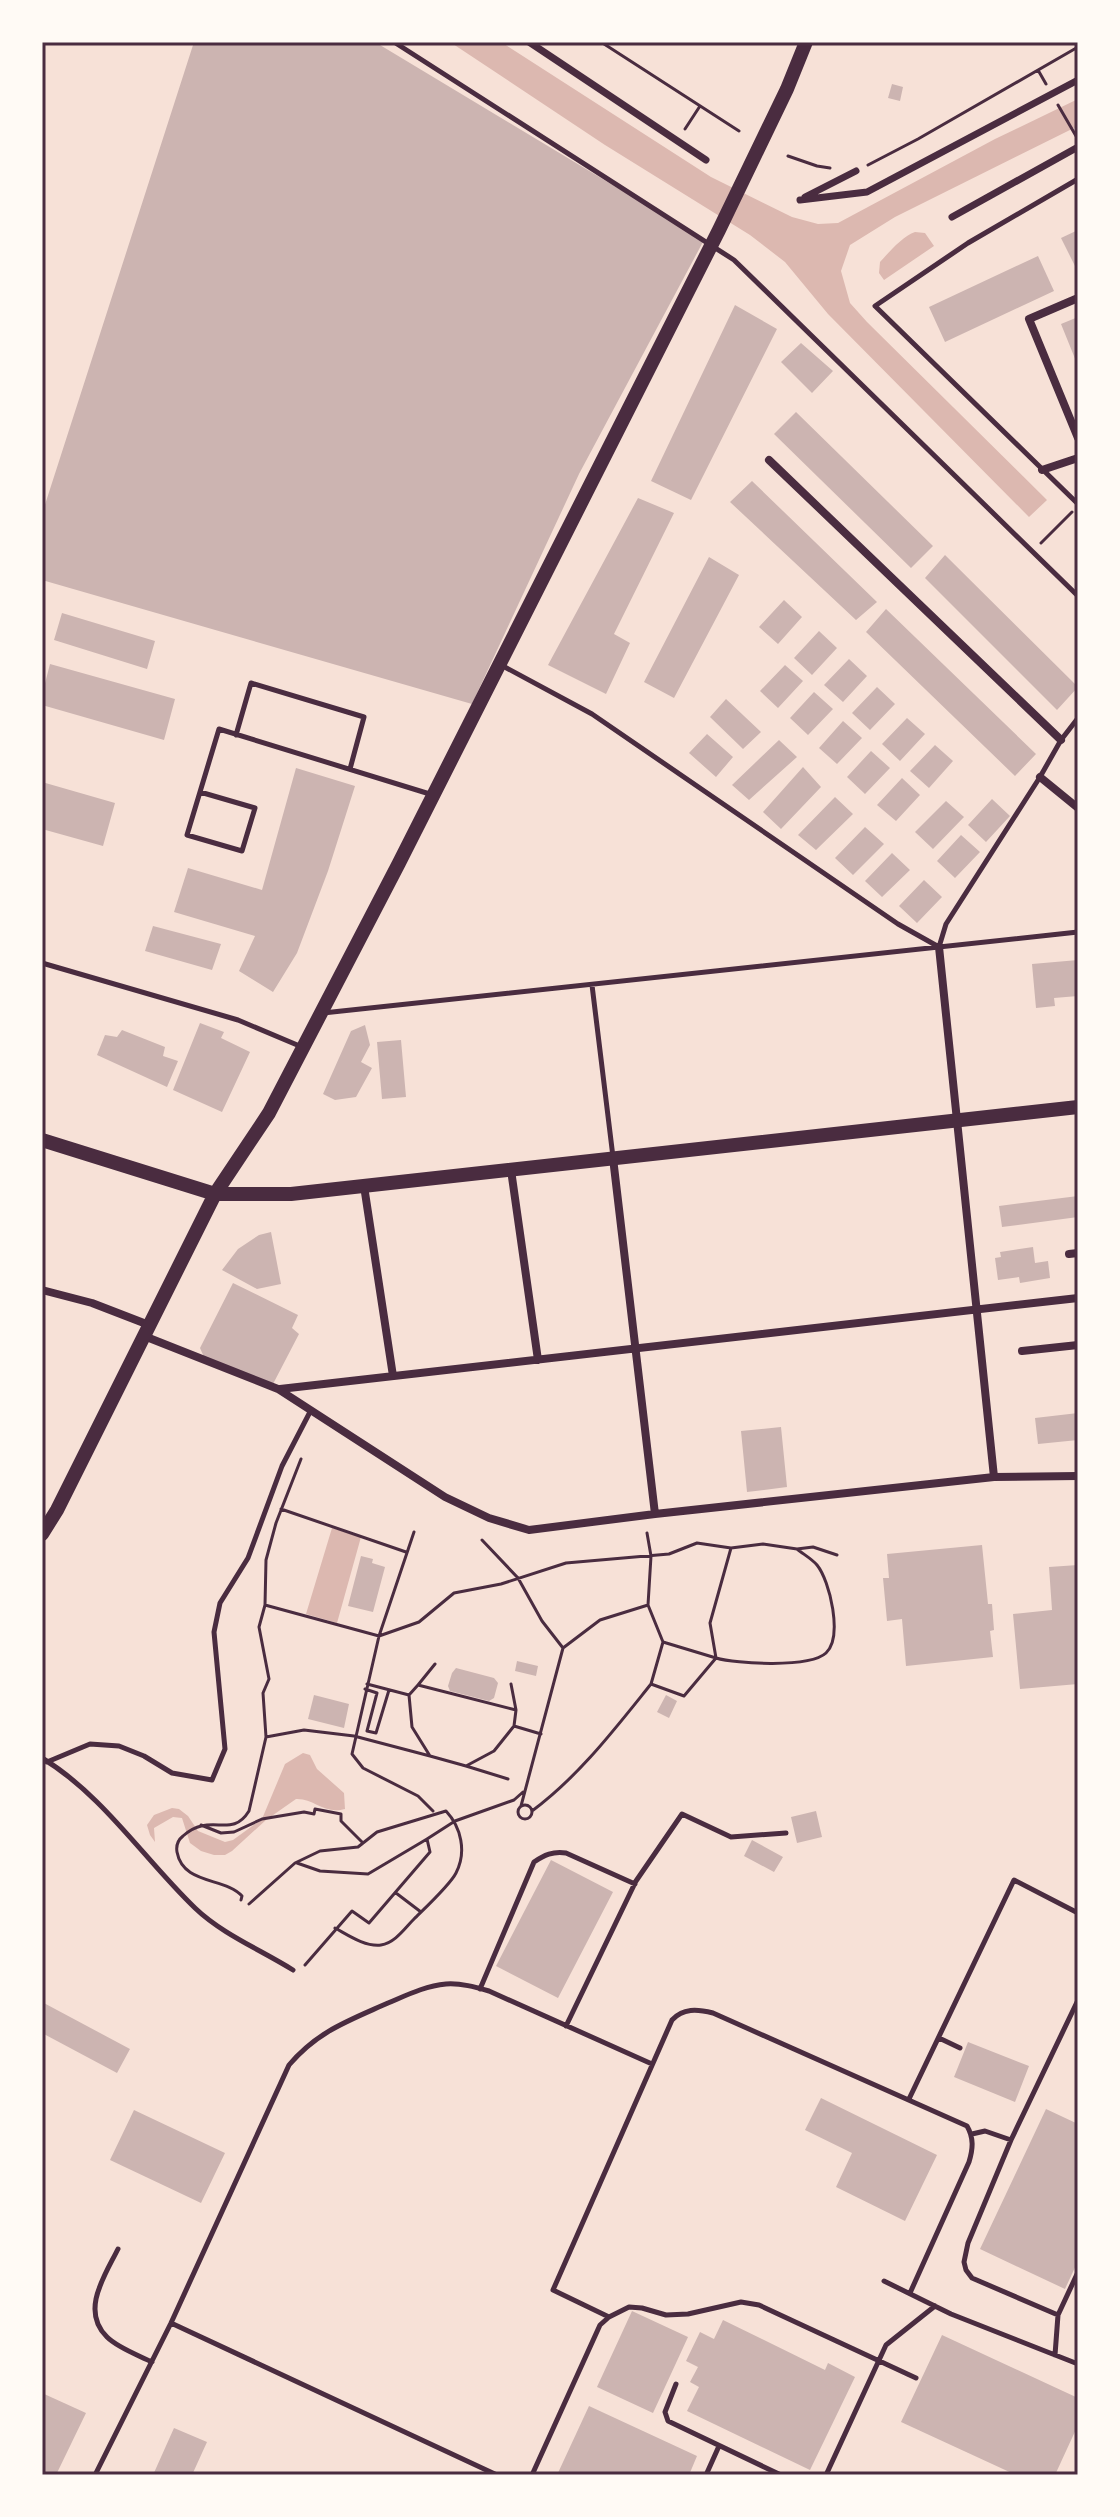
<svg xmlns="http://www.w3.org/2000/svg" width="1120" height="2517" font-family="Jost,sans-serif">
	<rect width="100%" height="100%" fill="#f7e1d7"/>
	<path fill="#dcb8b0" d="M450,42H501L711,177L792,217L818,224L838,223L995,139L1078,99V126L895,217L850,245L841,271L850,303L867,322L1047,500L1029,517L828,314L785,262L750,235L605,145Z
		M915,232L925,233L934,246L884,280L879,273L880,262C889,252 903,236 915,232Z
		M332,1528L361,1537L337,1623L306,1614Z
		M303,1753L310,1755L317,1769L344,1793L345,1809C324,1815 314,1798 296,1799L266,1820L232,1851L225,1855H214L201,1851L190,1843L182,1818L173,1817L154,1828L155,1842L150,1835L147,1825L154,1815L172,1808L179,1809L188,1816L198,1831L225,1842L233,1840L262,1819L285,1764Z"/>
	<path fill="#ccb4b1" d="M194,42H375L704,240L579,474L472,704L42,580V514Z
		M892,84L903,87L900,101L888,98Z
		M1078,230V272L1061,238Z
		M1038,256L1054,291L945,342L929,307Z
		M735,305L777,329L691,500L651,481Z
		M1078,317V366L1061,324Z
		M801,343L833,371L812,393L781,362Z
		M796,412L933,546L911,568L774,434Z
		M752,481L877,602L856,620L730,502Z
		M638,498L674,513L614,634L630,643L606,694L548,665Z
		M945,555L1078,687L1057,710L925,578Z
		M709,557L739,575L674,698L644,682Z
		M784,600L802,617L778,644L759,627Z
		M886,609L1036,754L1015,776L866,632Z
		M62,613L155,641L147,669L54,640Z
		M819,631L837,648L812,675L794,658Z
		M849,659L867,676L843,702L824,685Z
		M50,664L175,699L164,740L42,705V695Z
		M785,665L803,681L778,708L760,691Z
		M877,687L895,704L870,730L852,713Z
		M814,692L833,709L808,735L790,718Z
		M726,699L761,732L743,749L710,717Z
		M907,718L925,734L900,761L882,744Z
		M843,721L862,738L837,764L819,748Z
		M707,734L733,757L716,777L689,753Z
		M779,740L797,757L749,800L732,785Z
		M935,745L953,761L929,788L910,771Z
		M871,751L890,768L865,794L847,777Z
		M803,767L821,787L781,829L763,812Z
		M296,768L355,786L328,871L297,953L273,992L239,971L255,936L174,912L188,868L262,890Z
		M902,778L920,795L896,821L877,805Z
		M42,782L115,803L103,846L42,829Z
		M835,797L853,814L816,850L798,835Z
		M992,799L1010,816L986,842L968,825Z
		M946,801L964,817L933,849L915,832Z
		M865,827L884,844L853,875L835,858Z
		M961,835L980,852L955,878L937,861Z
		M892,853L910,870L882,897L865,881Z
		M924,880L942,897L917,923L899,906Z
		M153,926L221,944L212,970L145,951Z
		M1078,960V996L1054,998L1055,1006L1036,1008L1032,964Z
		M200,1023L224,1032L221,1038L250,1052L222,1112L173,1090Z
		M365,1025L370,1045L361,1062L372,1068L356,1097L335,1100L323,1094L351,1031Z
		M122,1030L165,1047L163,1056L178,1061L167,1087L97,1055L105,1035L117,1037Z
		M401,1040L406,1097L382,1099L377,1042Z
		M1078,1196V1217L1002,1227L999,1206Z
		M271,1232L281,1284L257,1289L222,1270L238,1249L259,1235Z
		M1033,1247L1035,1263L1048,1261L1050,1278L1020,1283L1019,1277L998,1280L995,1258L1001,1257L1000,1252Z
		M233,1283L298,1315L292,1328L299,1334L273,1384L204,1357L200,1348Z
		M1078,1413V1440L1038,1444L1035,1418Z
		M781,1427L787,1487L747,1492L741,1431Z
		M982,1545L988,1604H992L994,1630L990,1631L993,1657L906,1666L902,1619L887,1621L883,1578H889L887,1554Z
		M361,1556L373,1559L372,1563L385,1567L373,1612L348,1606Z
		M1078,1565V1684L1020,1689L1013,1614L1052,1610L1049,1567Z
		M517,1661L538,1666L536,1676L515,1671Z
		M456,1668L494,1678L498,1683L494,1698L489,1701L450,1691L448,1686L452,1673Z
		M314,1695L349,1704L344,1728L308,1719Z
		M666,1695L677,1701L669,1718L657,1712Z
		M816,1811L822,1837L797,1843L791,1817Z
		M752,1840L783,1857L774,1872L744,1856Z
		M551,1860L613,1892L558,1998L496,1966Z
		M42,2002L130,2049L117,2073L42,2033Z
		M968,2042L1029,2066L1015,2102L954,2077Z
		M821,2098L937,2155L905,2221L836,2187L852,2153L805,2130Z
		M1046,2109L1078,2124V2261L1065,2289L980,2249Z
		M134,2110L225,2153L201,2203L110,2160Z
		M632,2311L688,2337L653,2413L597,2387Z
		M723,2320L825,2370L828,2363L855,2377L810,2470L687,2411L699,2387L690,2382L698,2367L686,2361L700,2332L714,2339Z
		M942,2335L1078,2398V2425L1055,2475H1016L901,2422Z
		M42,2393L86,2413L56,2475H42Z
		M589,2406L697,2456L689,2475H557Z
		M174,2428L207,2442L192,2475H153Z"/>
	<g fill="none" stroke-linecap="round" stroke-linejoin="round">
		<path stroke="#4a2c40" stroke-width="3" d="M601,42L739,131
			M1038,70L1046,84
			M1058,105L1076,136
			M685,129L700,106
			M788,156L817,166L830,168
			M868,165L918,139L1078,47
			M1041,543L1072,512
			M301,1459L276,1523L266,1560L265,1605L259,1627L269,1679L263,1693L266,1737L304,1730L354,1736L430,1756
			M281,1509L406,1552
			M414,1532L379,1636L352,1754L363,1768L418,1796L433,1811
			M647,1533L651,1556L648,1605L663,1642L651,1684
			M482,1540L518,1578L542,1621L563,1648
			M797,1549L763,1544L731,1548L710,1623L716,1658C736,1664 810,1668 826,1653C843,1637 830,1581 817,1565C812,1559 803,1554 797,1549L813,1547L837,1555
			M265,1605L379,1636L419,1622L454,1593L501,1584L566,1563L669,1554L697,1543L731,1548
			M367,1684L409,1695
			M511,1684L516,1710
			M418,1685L435,1664
			M365,1689L377,1693L367,1731L376,1733L389,1690
			M514,1726L516,1710L418,1685L409,1695L412,1727L430,1756L466,1766L494,1751L514,1726L541,1734
			M466,1766L508,1779
			M518 1812a7 7 0 1 1 14 0a7 7 0 1 1-14 0Z
			M521,1806L563,1648L600,1620L648,1605
			M532,1811C579,1776 614,1730 651,1684L684,1696L716,1658L663,1642
			M201,1825L221,1833L234,1832L262,1819L304,1812L314,1814L315,1809L341,1814V1821L363,1843
			M427,1839L455,1821L514,1800L523,1792
			M297,1863L320,1871L368,1874L427,1839L430,1852L369,1923L352,1911L305,1965
			M396,1893L421,1912
			M241,1900L242,1896C225,1877 183,1885 177,1852C176,1846 178,1840 183,1836C211,1811 231,1840 249,1811L266,1737
			M249,1904L295,1863L320,1851L358,1847L377,1832L446,1811C461,1827 467,1852 456,1873C450,1885 424,1909 414,1919C405,1928 395,1943 381,1945C365,1947 348,1935 335,1928"/>
		<path stroke="#4a2c40" stroke-width="5" d="M394,42L734,260L1078,596
			M1078,179L968,243L875,306L1078,504
			M501,665L592,714L898,924L939,947L946,924L1040,777L1061,740L1078,718
			M236,735L251,683L364,717L350,769
			M200,792L255,808L242,851L187,835L219,729L433,795
			M42,963L238,1020L302,1047
			M592,985L613,1157
			M323,1013L1078,932
			M42,1758C103,1795 144,1859 195,1908C222,1934 261,1950 293,1970
			M47,1762L90,1744L119,1746L144,1756L172,1773L212,1780L225,1749L214,1632L220,1603L248,1558L282,1466L311,1410
			M480,1989L534,1862C544,1855 553,1851 566,1853L635,1884
			M566,2026L636,1881L682,1814L731,1837L786,1833
			M939,2038L960,2048
			M909,2099L1014,1880L1078,1913
			M972,2134L985,2131L1011,2140L1078,2000
			M1011,2140L968,2243L964,2262L966,2270L972,2278L1058,2315
			M118,2249C105,2275 80,2311 107,2337C118,2348 138,2355 152,2362
			M884,2281L951,2314L1078,2364
			M609,2317L553,2290L672,2020C683,2008 697,2009 713,2013L967,2126C974,2138 973,2149 969,2162L910,2293
			M171,2323L497,2475
			M1055,2355L1058,2315L1078,2272
			M676,2384L665,2412L668,2421L781,2475
			M95,2475L171,2323L289,2065C318,2031 348,2021 388,2003C407,1995 425,1986 446,1984C461,1983 475,1987 489,1991L652,2064
			M532,2475L600,2325L609,2317L629,2307L642,2308L666,2315L688,2314L741,2302L759,2305L916,2378
			M706,2475L719,2446
			M826,2475L886,2345L935,2306"/>
		<path stroke="#4a2c40" stroke-width="7" d="M529,42L706,160
			M805,197L856,171
			M800,200L867,192L1078,80
			M952,217L1078,147"/>
		<path stroke="#4a2c40" stroke-width="8" d="M1078,298L1029,319L1078,438
			M769,460L1061,740
			M1042,470L1078,458
			M1040,777L1078,808
			M939,947L994,1477
			M613,1158L655,1514
			M511,1170L538,1360
			M364,1186L393,1376
			M1069,1254L1078,1253
			M42,1290L92,1303L149,1325
			M144,1336L278,1389L445,1497L489,1518L529,1530L655,1514L994,1477L1078,1476
			M1022,1351L1078,1345
			M280,1389L1078,1298"/>
		<path stroke="#4a2c40" stroke-width="14" d="M42,1140L215,1194H291L1078,1107
			M42,1534L57,1510L215,1194L269,1113L399,863L719,230L787,89L806,42"/>
	</g>
	<rect width="1120" height="2517" fill="none" stroke="#fffaf5" stroke-width="88"/>
	<rect x="44" y="44" width="1032" height="2429" fill="none" stroke="#4a2c40" stroke-width="3"/>
</svg>
